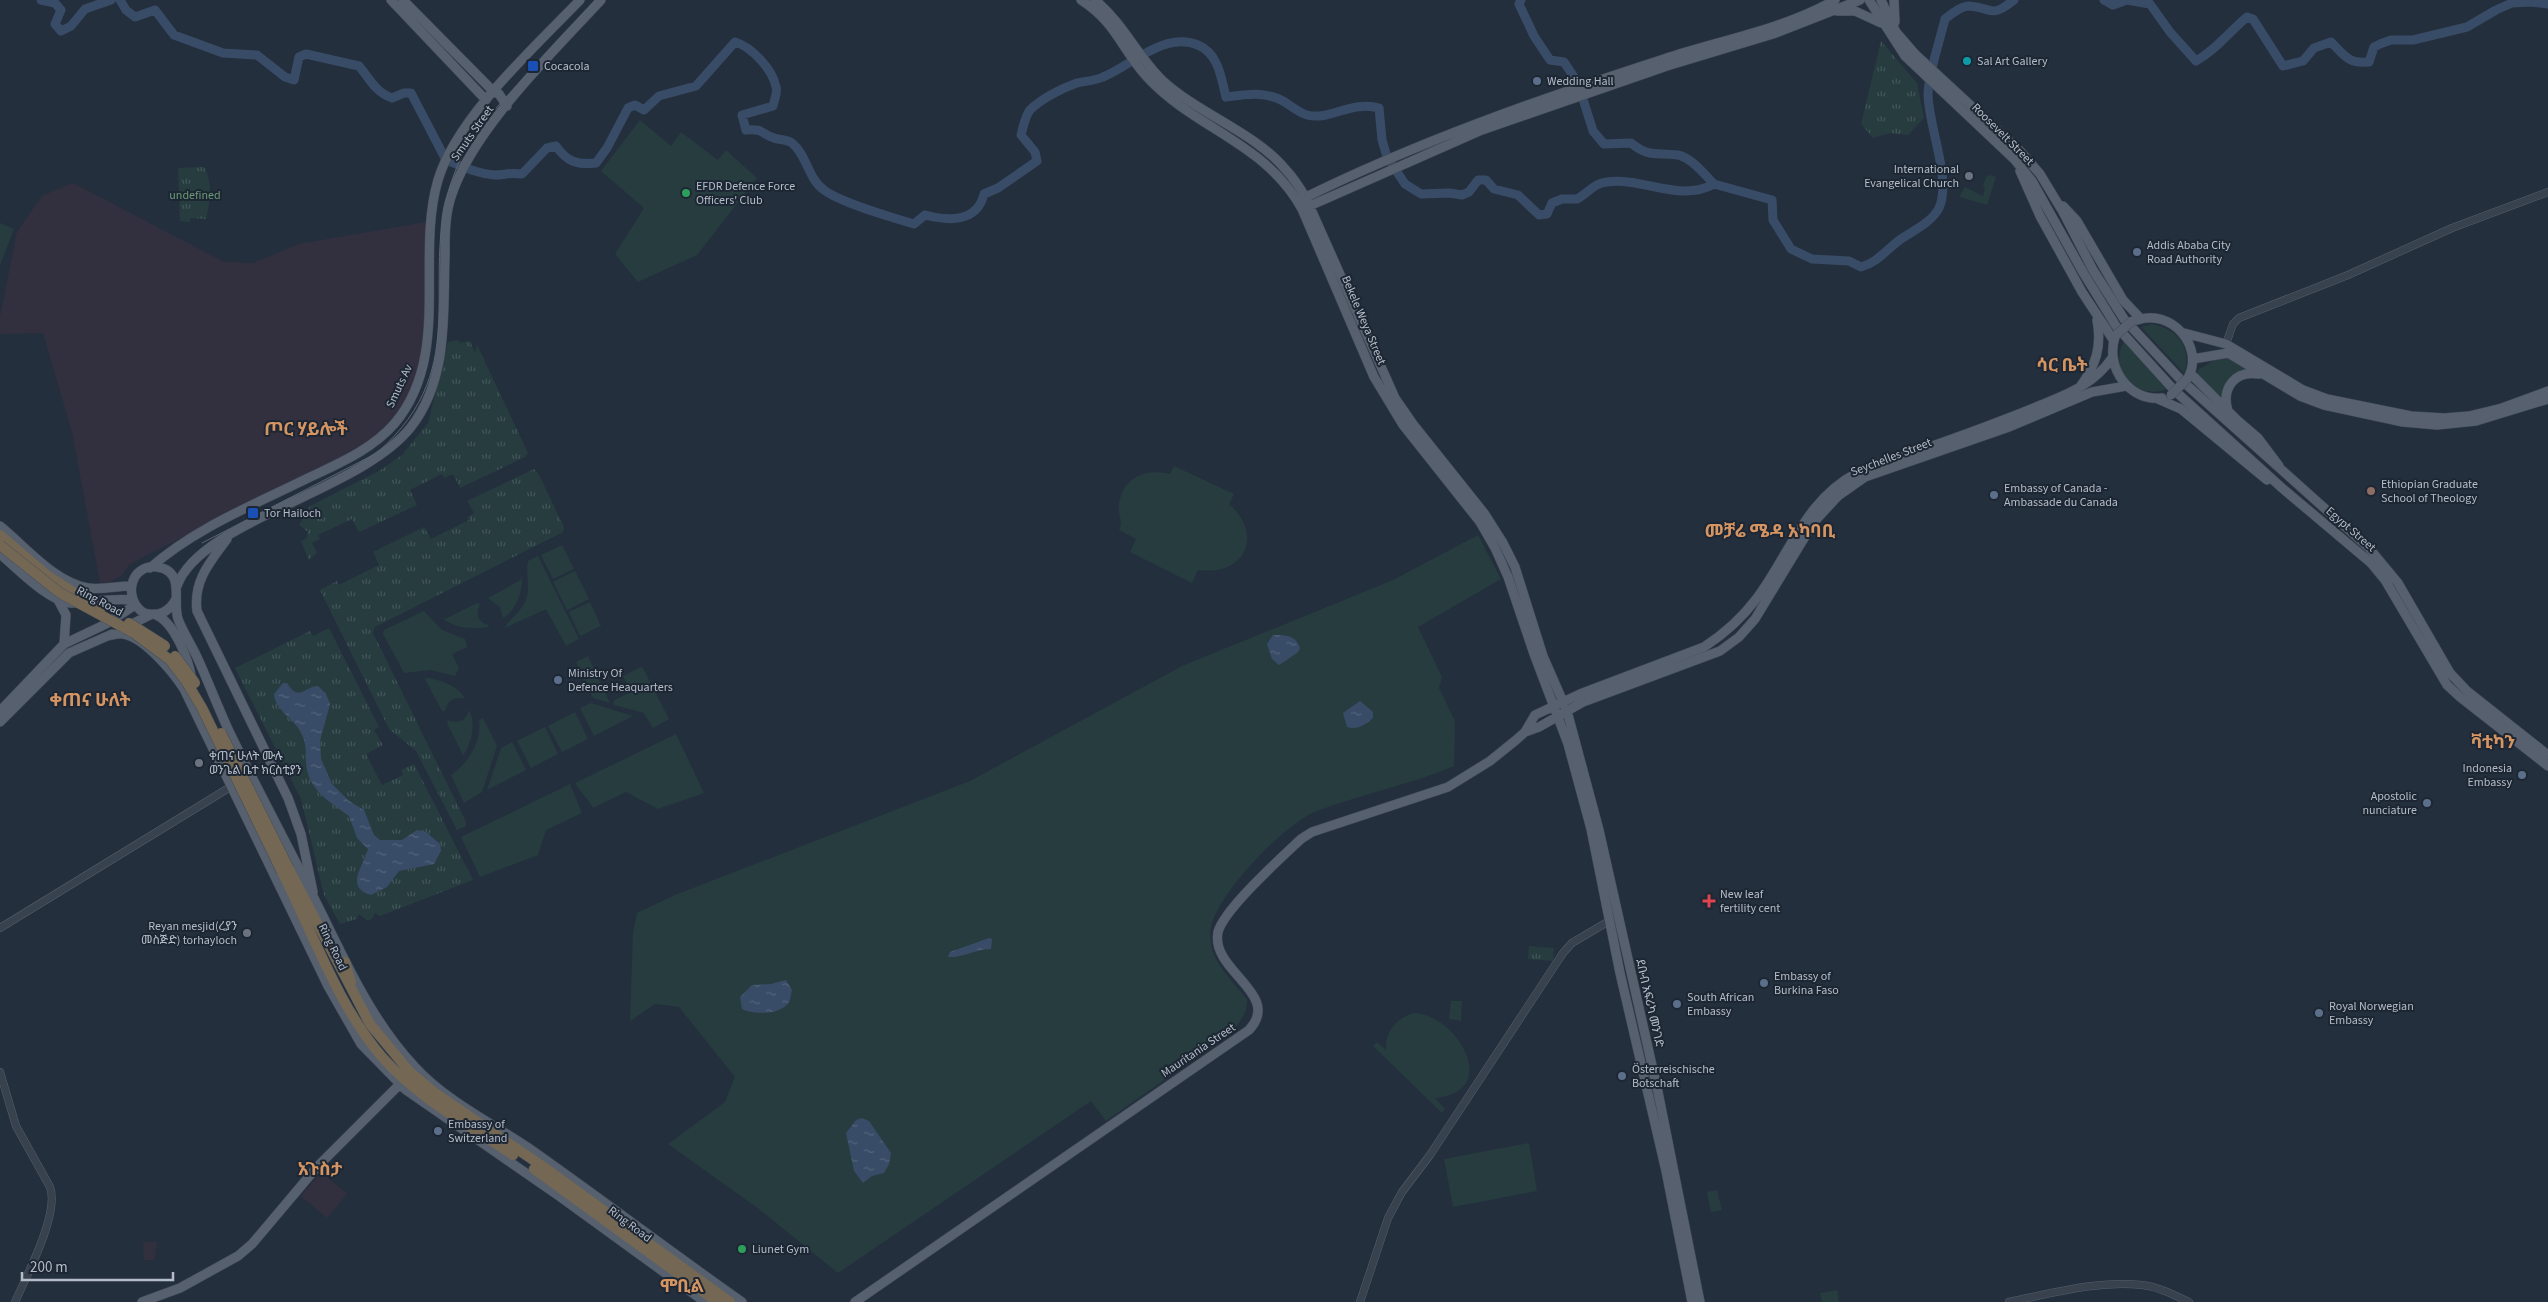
<svg xmlns="http://www.w3.org/2000/svg" width="2548" height="1302" font-family="'Source Sans 3','Noto Sans Ethiopic',sans-serif">
	<defs>
		<pattern id="park-tufts" width="24" height="20" patternUnits="userSpaceOnUse" patternTransform="scale(1.25)"><rect width="24" height="20" fill="#263c3f"/><path d="M3 7l-1-3M5 7V3M7 7l1-3M15 17l-1-3M17 17v-4M19 17l1-3" fill="none" stroke="#435659"/></pattern>
		<pattern id="water-ripples" width="26" height="14" patternUnits="userSpaceOnUse" patternTransform="scale(1.25)"><rect width="26" height="14" fill="#394c67"/><path d="M2 4q2-2 4 0t4 0M15 11q2-2 4 0t4 0" fill="none" stroke="#53647b"/></pattern>
	</defs>
	<rect width="100%" height="100%" fill="#242f3e"/>
	<path fill="#32303f" d="M73,183L224,262L253,263L299,244L426,222L424,344L417,374L403,407L379,434L352,453L147,555L129,565L122,575L108,583L100,582L72,432L43,333L0,334V317L17,232L42,196Z
		M321,1172L347,1194L327,1218L301,1196Z
		M143,1242H157L154,1260H144Z"/>
	<path fill="#263c3f" d="M640,120L671,146L681,132L718,160L726,150L757,178L697,255L638,282L615,254L644,208L601,171Z
		M1990,175L1996,177L1987,205L1959,197L1965,187L1983,196L1985,188L1983,186L1986,177Z
		M0,223L14,229L0,265Z
		M2151,324C2177,328 2193,347 2184,373L2141,327Z
		M2124,341L2167,389C2136,401 2108,370 2124,341Z
		M2216,359H2229L2247,370L2240,372L2224,400L2197,376L2198,370Z
		M1174,466L1234,494L1229,504C1265,535 1244,577 1198,570L1192,583L1130,552L1136,539L1119,530C1124,521 1117,514 1119,504C1123,477 1146,468 1170,474Z
		M1478,535L1501,579L1418,627L1442,677L1439,688L1455,721L1454,766C1409,785 1362,794 1317,811C1285,823 1218,893 1211,927C1209,933 1211,943 1212,949C1216,965 1237,987 1247,999C1250,1030 1195,1058 1172,1074L1168,1073L1164,1080L1106,1121L1091,1101L838,1273L759,1209L668,1144L725,1102L735,1077L679,1007L655,1004L630,1021L633,933L637,913L675,895L970,781L1182,666L1393,580Z
		M562,545L574,569L553,579L541,555Z
		M538,556L579,639L566,646L546,609L505,628C509,619 521,612 526,600C531,586 525,573 528,561Z
		M575,571L589,599L567,610L553,582Z
		M522,576C523,591 516,611 503,618L500,607L488,598L521,580Z
		M590,602L601,626L580,636L569,612Z
		M477,603L480,604C475,615 478,622 489,625L488,627C471,629 455,629 441,617L445,619Z
		M424,611L442,630L465,639L467,647L452,654L459,668L455,676L431,670L404,673L383,634L384,630Z
		M588,656L610,703L593,698L576,662Z
		M641,667L643,668L669,719L653,728L644,713L614,705L613,701L631,692L623,676Z
		M428,678C441,680 460,687 465,699C454,696 448,700 445,711H442L425,679H421Z
		M591,703L633,716L594,736L580,708Z
		M469,710C477,723 471,747 461,758L463,755L447,723L448,720C459,724 466,721 469,710Z
		M575,712L588,739L562,752L548,726Z
		M483,718L497,746L482,792L464,803L451,775C468,763 482,742 479,720Z
		M545,727L558,754L531,768L517,741Z
		M676,734L704,793L658,809L626,792L593,808C588,798 580,792 575,783Z
		M512,742L526,770L487,790L501,748Z
		M570,784L582,813L546,830L538,855L480,877L461,837Z
		M1451,1001H1462L1461,1021L1449,1019Z
		M1414,1013C1458,1015 1502,1092 1435,1098L1445,1109L1442,1113L1373,1046L1377,1042L1386,1050C1385,1032 1396,1018 1414,1013Z
		M1529,1143L1537,1191L1453,1207L1444,1159Z
		M1717,1190L1722,1210L1711,1212L1707,1192Z
		M1837,1290L1839,1302H1822L1820,1293Z"/>
	<path fill="url(#park-tufts)" d="M1881,41L1917,83L1924,118L1908,135L1890,133L1873,138L1861,124Z
		M204,167C213,182 210,202 206,219L190,218V222L180,221L178,168Z
		M459,340V343L470,341L475,353L477,345L528,453L525,457L460,488L453,474L444,478L442,474L410,490L417,505L359,532L352,519L318,535L320,539L312,543L317,553L309,560L301,541L306,539L308,532L299,525L310,506L379,471L402,455L428,423L448,342Z
		M534,469L538,473L564,527L563,532L375,627L373,633L466,822V826L457,830L416,751L389,729L320,590L337,581L339,585L379,565L373,552L424,527L431,539L469,520L468,517L474,513L467,501Z
		M329,628L379,727L374,730L383,745L366,754L382,785L403,775L401,770L414,764L473,880L380,916L375,913L373,918L368,921L359,914L356,919L340,924L324,895L301,799L235,668L310,631L313,636Z
		M1529,946L1554,948L1553,961L1528,959Z"/>
	<path fill="url(#water-ripples)" d="M1273,635C1285,635 1297,635 1300,649L1297,653L1279,665L1272,659L1267,644Z
		M283,683H287C299,703 305,686 318,686L326,694L330,704L320,741L321,759L332,784L349,801L364,810L374,835L380,840H402L417,830L426,832L440,844L441,851L434,864L399,871L387,887L371,895C343,887 365,864 368,849L357,838L349,816C329,801 307,790 306,761C306,750 306,741 300,731C293,718 275,710 274,694Z
		M1360,701L1373,712V718C1365,725 1358,730 1347,727L1343,713Z
		M989,938L992,939L991,949C976,949 963,958 948,957L950,952Z
		M786,980L792,990C791,993 791,999 789,1002C781,1015 754,1015 742,1009L740,997L752,985L771,984Z
		M862,1118L869,1121L891,1153L889,1164L884,1173L872,1176L863,1183L854,1171L846,1133L856,1120Z"/>
	<g fill="none" stroke-linecap="round" stroke-linejoin="round">
		<path stroke="#394c67" stroke-width="9" d="M41,0L55,3L61,10L55,24L61,31L71,26L85,9L111,0
			M120,0L126,10L135,17L155,10L174,35L223,53L257,55L285,77L294,80L299,57L306,54L359,66C370,79 375,92 392,98L404,93H411L446,160C461,166 478,174 495,175C504,175 511,172 522,174L547,148L556,146C567,162 577,165 596,163L607,148L628,108L635,105L644,110L659,96L696,86L735,42C752,47 773,70 776,87C778,93 774,100 773,106L742,115L746,130C765,129 758,132 774,138C779,140 787,139 792,143C807,155 808,179 824,190C841,203 891,217 914,224L925,215C948,221 977,223 984,194L998,188L1037,161L1035,152L1021,135C1023,128 1025,116 1030,110C1041,99 1062,88 1077,83C1085,81 1094,81 1103,77C1131,66 1164,31 1198,45C1219,54 1221,78 1226,97C1247,94 1264,91 1283,101C1290,105 1299,113 1307,115C1331,121 1351,100 1379,108L1382,140L1387,157L1405,184L1421,194L1449,193L1462,195L1469,192L1478,180H1486L1494,189L1518,195L1539,215L1547,214L1552,203L1562,199H1577C1588,193 1594,183 1607,182C1644,177 1679,203 1714,184L1772,200L1773,220L1791,249L1812,259L1849,261L1861,267C1877,263 1887,249 1901,239C1914,230 1931,223 1939,208C1952,180 1928,125 1928,94C1928,75 1940,40 1945,19C1951,14 1961,6 1969,6C1994,8 1990,19 2014,0
			M1521,0L1519,4L1534,36L1550,60L1564,62L1578,83L1593,131L1604,144L1631,143C1649,158 1657,152 1678,155C1692,158 1705,175 1714,184
			M2104,0L2113,5L2127,0L2150,4L2170,32L2196,61C2216,50 2229,32 2247,17L2253,19L2283,66L2303,61L2314,48L2331,42C2345,56 2348,64 2369,62L2374,47L2380,44L2391,40H2413L2467,27L2496,10L2512,3L2531,2L2548,4"/>
		<g stroke="#565f6c" stroke-width="8">
			<path id="minor" d="M2226,344L2233,324L2239,318L2348,275L2452,228L2548,192
				M0,928L232,786
				M0,1072L16,1126L50,1187C60,1213 26,1277 15,1302
				M1360,1302L1388,1218L1402,1192L1430,1155L1563,953L1572,943L1609,921
				M2009,1302C2053,1293 2098,1280 2142,1285C2159,1287 2174,1295 2189,1302"/>
		</g>
		<g stroke="#414a57" stroke-width="10">
			<path id="major" d="M391,0L486,100
				M403,0L494,92L499,94L507,106
				M1081,0C1117,23 1121,49 1147,77C1196,130 1265,142 1302,209L1374,377L1403,425L1480,522L1495,548L1508,577L1534,654L1568,744L1591,829L1620,973L1666,1171L1692,1302
				M1095,0C1124,24 1137,56 1163,81C1199,114 1256,133 1286,170C1294,178 1300,188 1306,198L1395,398L1413,424L1484,513L1503,543L1515,567L1543,656L1567,711L1599,830L1658,1092L1700,1302
				M1869,0L1905,56L2014,159L2032,181L2084,274L2116,326L2174,390L2282,488L2371,563L2385,580L2447,685L2460,697L2548,766
				M1881,0L1896,32L1915,54L2021,152L2040,174L2063,212L2093,270L2124,319L2180,379L2369,548L2398,583L2450,673L2467,691L2548,755
				M1894,0L1895,22
				M1837,11H1855L1881,23
				M2020,171L2040,216L2082,292L2114,341
				M1300,200C1417,142 1540,99 1664,59C1721,40 1782,30 1835,0
				M2063,206L2077,221L2123,300L2140,318
				M1305,208L1482,130L1667,66L1773,34L1860,0
				M2137,320C2171,308 2205,346 2188,378
				M2184,333L2226,344L2303,390L2327,399L2411,416L2444,418L2469,416L2502,408L2548,391
				M2115,337C2105,367 2129,402 2162,398
				M2193,359L2228,353L2300,396L2324,405L2403,422L2437,425L2476,421L2548,399
				M2190,373L2237,420L2258,438L2279,466
				M2080,387C2096,365 2102,347 2097,320
				M2158,399L2181,409L2267,480
				M2228,411C2221,388 2235,370 2259,374
				M0,526C26,547 54,582 88,588C101,590 117,586 131,586
				M227,539C210,562 193,581 197,611L288,798L301,834L313,892
				M0,554C17,568 48,601 70,603C90,604 109,597 132,600
				M150,568C194,529 251,506 304,480C335,465 371,451 395,423C452,355 415,258 438,180C457,117 534,48 580,0
				M177,586C200,521 361,491 411,427C449,378 443,313 445,255C445,235 445,215 451,197C472,130 553,52 601,0
				M57,598L66,615L64,644
				M176,599C169,612 159,617 144,613C123,600 129,564 157,567C186,571 172,601 178,619C183,632 191,644 197,657C208,681 217,705 228,729C256,787 287,844 316,902C345,960 370,1019 415,1067C446,1101 492,1123 530,1149C601,1199 671,1252 742,1302
				M156,615C174,622 189,660 192,680
				M126,627L150,615
				M108,636C112,635 118,633 123,634C144,637 173,672 184,689L328,986L361,1044L406,1090L559,1196L705,1302
				M0,711L64,644L106,624L135,605
				M0,722L69,653L112,634
				M1525,732L1539,727L1583,702L1720,651L1739,637L1755,619L1814,522L1838,496L1865,477L2009,427L2092,392L2126,386
				M142,1302L180,1288L238,1256L252,1244L317,1167L400,1084
				M855,1302L1249,1030C1283,994 1210,971 1218,932C1224,909 1282,857 1301,839L1312,832L1448,787L1490,761L1516,740L1525,732L1535,715L1580,694L1704,647C1724,634 1742,618 1757,598C1789,555 1806,499 1857,473C1877,462 1899,457 1921,450C1961,436 2002,421 2041,405C2070,393 2094,384 2112,358"/>
		</g>
		<g stroke="#434c59" stroke-width="11">
			<path id="highway" d="M0,535L48,576L81,597
				M289,869L370,1024L409,1071L435,1093L548,1170L730,1302
				M282,872C313,933 338,1006 382,1057C418,1098 468,1125 513,1155
				M345,962L351,982
				M534,1169L717,1302"/>
		</g>
		<use href="#minor" stroke="#38414e" stroke-width="7"/>
		<use href="#major" stroke="#56606e" stroke-width="9"/>
		<use href="#highway" stroke="#746855" stroke-width="10"/>
		<path stroke="#5a6575" stroke-width="1" d="M417,393L428,360
			M202,543L377,453C479,363 414,277 455,172C468,136 496,108 521,81C546,54 571,27 596,0"/>
		<g stroke="#414a57" stroke-width="10" stroke-linecap="butt">
			<path id="major-bridge" d="M2116,335L2132,321
				M2171,395L2187,379"/>
		</g>
		<g stroke="#434c59" stroke-width="11" stroke-linecap="butt">
			<path id="highway-bridge" d="M0,545L60,593L134,633L170,660L186,681L202,708L282,872
				M81,597L101,608
				M129,623L165,646
				M175,656L195,683
				M221,733L289,869"/>
		</g>
		<use href="#major-bridge" stroke="#56606e" stroke-width="9"/>
		<use href="#highway-bridge" stroke="#746855" stroke-width="10"/>
	</g>
	<circle fill="#0f9aa8" stroke="#1d2633" stroke-width="2" cx="1967" cy="61" r="5"/>
	<g fill="#1a4fb4" stroke="#1d2633" stroke-width="2">
		<rect x="527" y="60" width="12" height="12" rx="2.5"/>
		<rect x="247" y="507" width="12" height="12" rx="2.5"/>
	</g>
	<g fill="#5c6f8a" stroke="#1d2633" stroke-width="2">
		<circle cx="1537" cy="81" r="5"/>
		<circle cx="2137" cy="252" r="5"/>
		<circle cx="1994" cy="495" r="5"/>
		<circle cx="558" cy="680" r="5"/>
		<circle cx="2522" cy="775" r="5"/>
		<circle cx="2427" cy="803" r="5"/>
		<circle cx="1764" cy="983" r="5"/>
		<circle cx="1677" cy="1004" r="5"/>
		<circle cx="2319" cy="1013" r="5"/>
		<circle cx="1622" cy="1076" r="5"/>
		<circle cx="438" cy="1131" r="5"/>
	</g>
	<g fill="#6b7280" stroke="#1d2633" stroke-width="2">
		<circle cx="1969" cy="176" r="5"/>
		<circle cx="199" cy="763" r="5"/>
		<circle cx="247" cy="933" r="5"/>
	</g>
	<g fill="#2e9e5b" stroke="#1d2633" stroke-width="2">
		<circle cx="686" cy="193" r="5"/>
		<circle cx="742" cy="1249" r="5"/>
	</g>
	<circle fill="#8d6e63" stroke="#1d2633" stroke-width="2" cx="2371" cy="491" r="5"/>
	<path fill="#e0444e" stroke="#1d2633" stroke-width="2" d="M1706.5 893.5h5v5h5v5h-5v5h-5v-5h-5v-5h5z"/>
	<g text-anchor="middle" stroke-width="4" stroke-linejoin="round" paint-order="stroke">
		<g font-size="12" fill="#b4bcc9" stroke="#1d2633" text-anchor="start">
			<text x="1977" y="65">Sal Art Gallery</text>
			<text x="544" y="70">Cocacola</text>
			<text x="1547" y="85">Wedding Hall</text>
			<text x="1959" y="173" text-anchor="end">International<tspan x="1959" dy="14">Evangelical Church</tspan></text>
			<text x="696" y="190">EFDR Defence Force<tspan x="696" dy="14">Officers' Club</tspan></text>
			<text x="2147" y="249">Addis Ababa City<tspan x="2147" dy="14">Road Authority</tspan></text>
			<text x="2381" y="488">Ethiopian Graduate<tspan x="2381" dy="14">School of Theology</tspan></text>
			<text x="2004" y="492">Embassy of Canada -<tspan x="2004" dy="14">Ambassade du Canada</tspan></text>
			<text x="264" y="517">Tor Hailoch</text>
			<text x="568" y="677">Ministry Of<tspan x="568" dy="14">Defence Heaquarters</tspan></text>
			<text x="209" y="760">ቀጠና ሁለት ሙሉ<tspan x="209" dy="14">ወንጌል ቤተ ክርስቲያን</tspan></text>
			<text x="2512" y="772" text-anchor="end">Indonesia<tspan x="2512" dy="14">Embassy</tspan></text>
			<text x="2417" y="800" text-anchor="end">Apostolic<tspan x="2417" dy="14">nunciature</tspan></text>
			<text x="1720" y="898">New leaf<tspan x="1720" dy="14">fertility cent</tspan></text>
			<text x="237" y="930" text-anchor="end">Reyan mesjid(ረያን<tspan x="237" dy="14">መስጅድ) torhayloch</tspan></text>
			<text x="1774" y="980">Embassy of<tspan x="1774" dy="14">Burkina Faso</tspan></text>
			<text x="1687" y="1001">South African<tspan x="1687" dy="14">Embassy</tspan></text>
			<text x="2329" y="1010">Royal Norwegian<tspan x="2329" dy="14">Embassy</tspan></text>
			<text x="1632" y="1073">Österreischische<tspan x="1632" dy="14">Botschaft</tspan></text>
			<text x="448" y="1128">Embassy of<tspan x="448" dy="14">Switzerland</tspan></text>
			<text x="752" y="1253">Liunet Gym</text>
		</g>
		<g font-size="12" fill="#b4bcc9" stroke="#1d2633">
			<text transform="translate(472 133) rotate(-55)" y="4">Smuts Street</text>
			<text transform="translate(2003 134) rotate(45)" y="4">Roosevelt Street</text>
			<text transform="translate(1364 320) rotate(67)" y="4">Bekele Weya Street</text>
			<text transform="translate(399 386) rotate(-65)" y="4">Smuts Av</text>
			<text transform="translate(1891 457) rotate(-21)" y="4">Seychelles Street</text>
			<text transform="translate(2351 529) rotate(41)" y="4">Egypt Street</text>
			<text transform="translate(100 601) rotate(28)" y="4">Ring Road</text>
			<text transform="translate(333 947) rotate(64)" y="4">Ring Road</text>
			<text transform="translate(1650 1003) rotate(77)" y="4">ደቡብ አፍሪካ መንገድ</text>
			<text transform="translate(1198 1050) rotate(-34)" y="4">Mauritania Street</text>
			<text transform="translate(630 1224) rotate(37)" y="4">Ring Road</text>
		</g>
		<g font-size="12" fill="#6b9a76" stroke="#1d2633">
			<text x="195" y="199">undefined</text>
		</g>
		<g font-size="18" font-weight="bold" fill="#d59563" stroke="#1d2633">
			<text x="2062" y="371">ሳር ቤት</text>
			<text x="306" y="435">ጦር ሃይሎች</text>
			<text x="1770" y="537">መቻሬ ሜዳ አካባቢ</text>
			<text x="90" y="706">ቀጠና ሁለት</text>
			<text x="2493" y="748">ቫቲካን</text>
			<text x="320" y="1175">አጉስታ</text>
			<text x="682" y="1292">ሞቢል</text>
		</g>
	</g>
	<path d="M22 1272v8h151v-8" fill="none" stroke="#b4bcc9" stroke-width="2.5"/>
	<text x="30" y="1272" font-size="15" fill="#b4bcc9" stroke="#1d2633" stroke-width="4" paint-order="stroke">200 m</text>
</svg>
